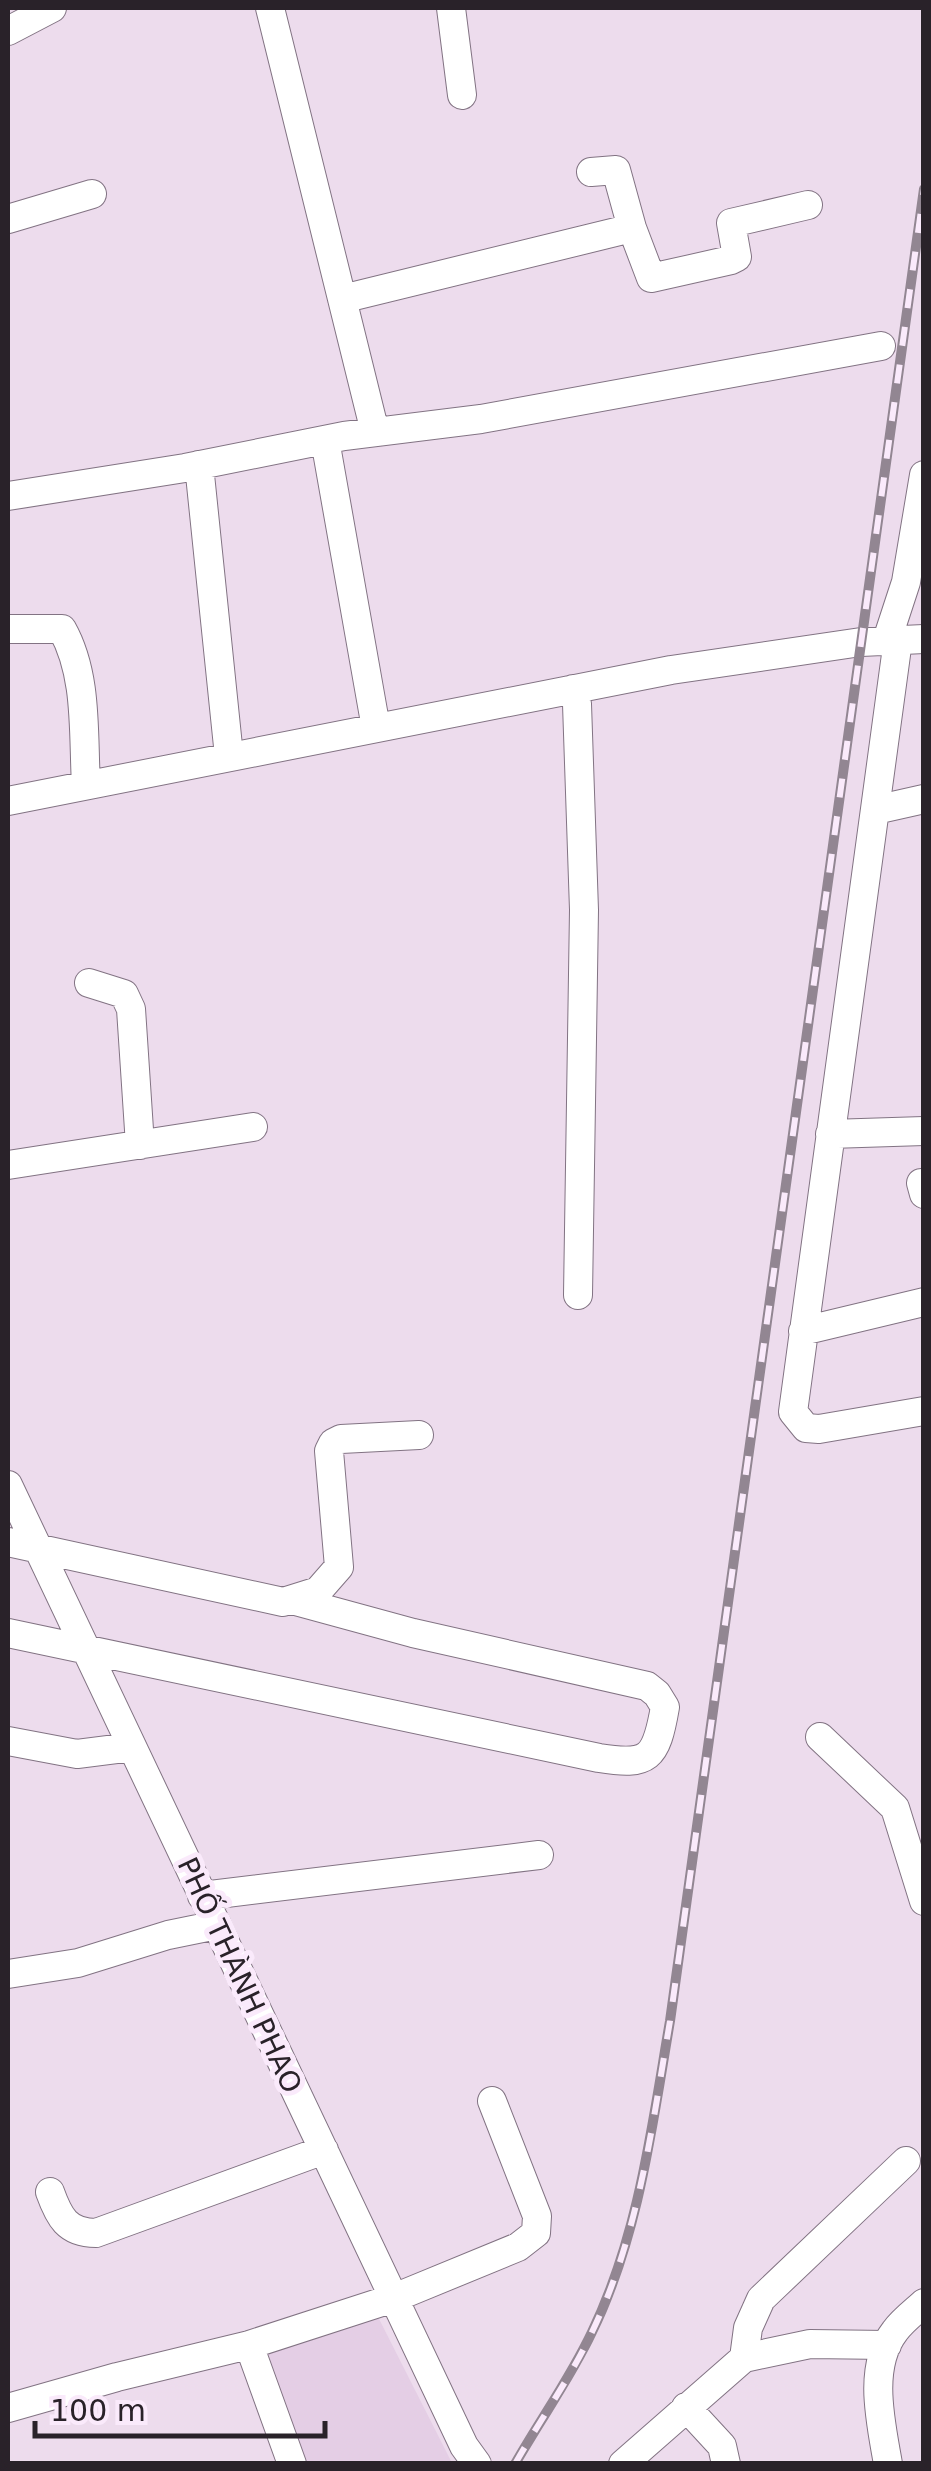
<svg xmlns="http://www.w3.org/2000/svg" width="931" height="2471" font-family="'DejaVu Sans',sans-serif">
	<rect width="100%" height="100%" fill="#eddced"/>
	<path fill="#e4cee5" d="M375,2311L452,2463H294L256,2350Z"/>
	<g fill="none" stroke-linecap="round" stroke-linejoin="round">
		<g stroke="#827383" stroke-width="30">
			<path id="minor" d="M270,8L375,432
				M451,8L462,95
				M8,31L52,8
				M591,172L616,170L632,228L651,278L731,260L737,257L731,223L808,205
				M8,219L92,194
				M342,299L632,228
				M325,440L376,728
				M199,465L229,756
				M8,496L185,468L344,436L481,419L881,346
				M8,629H62C88,675 83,733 86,785
				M887,640L906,582L924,475
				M898,640L793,1412L806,1428L819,1429L924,1411
				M573,689L577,704L584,910L578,1295
				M8,801L671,670L861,642L924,639
				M875,810L924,799
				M89,983L124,994L131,1009L140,1145
				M830,1134L924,1131
				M8,1165L253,1127
				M921,1183L924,1194
				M803,1331L924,1302
				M8,1485L464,2446L477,2464
				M8,1542L283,1602L318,1591L339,1567L329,1451L333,1443L341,1439L419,1435
				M8,1633L599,1758C649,1766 656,1759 665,1707L657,1694L647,1686L413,1633L292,1600
				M820,1737L895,1808L924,1901
				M8,1741L77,1754L132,1747
				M202,1896L539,1855
				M8,1974L78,1963L168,1935L217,1925
				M50,2192C59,2217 67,2233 96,2233L324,2150
				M249,2345L292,2464
				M744,2358L748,2328L761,2299L906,2161
				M686,2407L722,2446L726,2464
				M8,2408L117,2377L249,2345L394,2298L518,2247L536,2233L537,2216L492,2101
				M623,2464L744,2358L810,2344L887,2345
				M888,2464C881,2423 867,2367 895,2331C902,2321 914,2312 924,2303"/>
		</g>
		<use href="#minor" stroke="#fff" stroke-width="28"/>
		<g stroke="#928692" stroke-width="10">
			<path id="rail" d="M515,2464C540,2420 571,2377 592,2332C639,2235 652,2126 670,2021L924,189"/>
		</g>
		<use href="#rail" stroke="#faeafb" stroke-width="6" stroke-dasharray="19" stroke-linecap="butt"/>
	</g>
	<g text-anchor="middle" stroke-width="10" stroke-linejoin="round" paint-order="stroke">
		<g font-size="28" fill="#292229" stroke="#faeafb">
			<text transform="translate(240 1975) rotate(65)" y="10">PHỐ THÀNH PHAO</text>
		</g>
	</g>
	<rect width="931" height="2471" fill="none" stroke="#292229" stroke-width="20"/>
	<path d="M35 2421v15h290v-15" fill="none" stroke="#292229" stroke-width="5"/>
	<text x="50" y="2421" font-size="30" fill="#292229" stroke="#faeafb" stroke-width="8" paint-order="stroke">100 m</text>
</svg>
